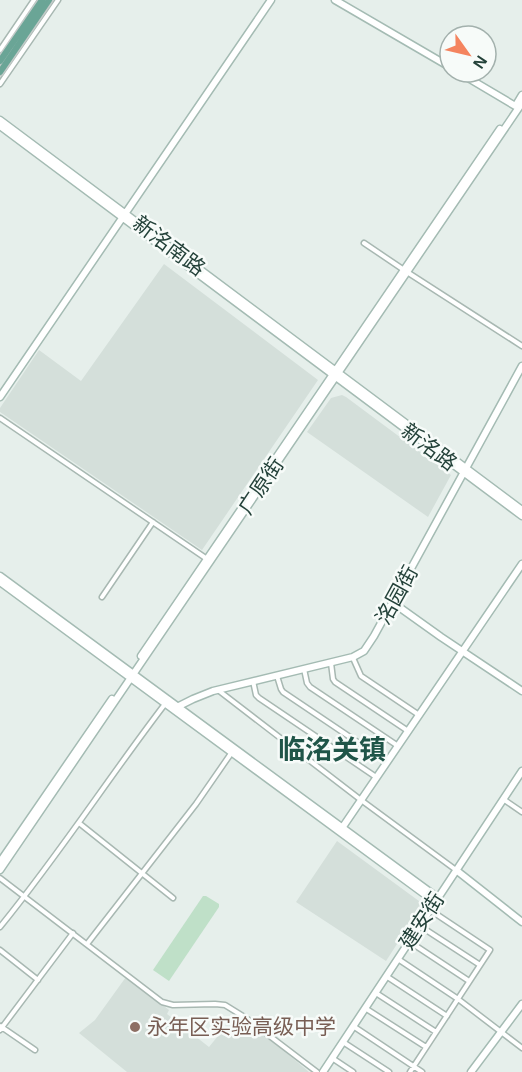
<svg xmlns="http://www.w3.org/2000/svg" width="522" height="1072" font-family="Arial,'Noto Sans SC',sans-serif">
	<rect width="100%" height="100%" fill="#e6efeb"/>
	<path fill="#d4dfda" d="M164,264L318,380L202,550L0,412V408L39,350L81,381Z
		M342,395L346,397L451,475L428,517L307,432L331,398Z
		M337,841L423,904L386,961L296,902Z
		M126,977L169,1010L167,1014L209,1047L235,1015L282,1049L309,1072H127L79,1033L95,1020Z"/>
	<path fill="#bfe0c8" d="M203,896H206L219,904V907L169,981L153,970Z"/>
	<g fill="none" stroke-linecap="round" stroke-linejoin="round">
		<g stroke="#a8b8b2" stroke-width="7">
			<path id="street" d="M0,50L34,0
				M0,84L58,0
				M364,243L407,272L522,346
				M0,418L207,559
				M102,597L153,522
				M353,658L361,676L419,715
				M331,663L333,679L335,682L408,731
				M304,669L307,683L310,687L398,746
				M277,676L281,689L283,692L387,762
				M253,681L256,695L259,698L376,777
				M218,690L361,800L456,870
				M503,799L522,812
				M79,823L173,898
				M0,878L162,1002L173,1005L215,1004L225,1005L246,1018L317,1072
				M420,926L480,965
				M0,927C59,855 109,777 165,704
				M410,942L469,981
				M87,944L196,804L232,752
				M0,950L38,980
				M398,959L458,999L522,1048
				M386,976L447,1016
				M376,993L436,1032
				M365,1008L426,1047
				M0,1026L35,1050
				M353,1026L422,1072
				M0,1030L73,933
				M343,1042L389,1072
				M332,1058L353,1072
				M410,1072L490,950L430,910"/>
		</g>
		<g stroke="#a4bbb3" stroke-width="9">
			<path id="secondary" d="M335,0L450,67
				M458,72L517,107
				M516,105L522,95
				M0,120L522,510
				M0,126L522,516
				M0,397L271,0
				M0,576L438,898
				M0,582L435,902
				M392,602L441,637L522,691
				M141,656L500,129
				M177,707L193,699L213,691L353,657L364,651L374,636L522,366
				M340,831L522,564
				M0,862L112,699
				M0,870L522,103
				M456,870L522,922
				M323,1072L522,771
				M471,1072L522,1004"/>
		</g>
		<g stroke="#c2cac8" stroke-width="9">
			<path id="primary" d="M0,61L42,0
				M0,72L49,0"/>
		</g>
		<use href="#street" stroke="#fff" stroke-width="4"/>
		<use href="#secondary" stroke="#fff" stroke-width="6"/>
		<use href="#primary" stroke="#6aa596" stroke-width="6"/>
	</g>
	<circle fill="#8d6e63" stroke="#f7fbf9" stroke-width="2" cx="135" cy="1027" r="6"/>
	<g text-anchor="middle" stroke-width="5" stroke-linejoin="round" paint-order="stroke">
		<g font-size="21" fill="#24423a" stroke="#f7fbf9">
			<text transform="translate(169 246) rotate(37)" y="7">新洺南路</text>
			<text transform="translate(429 447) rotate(37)" y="7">新洺路</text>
			<text transform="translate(261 486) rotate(-56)" y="7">广原街</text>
			<text transform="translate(397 595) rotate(-61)" y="7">洺园街</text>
			<text transform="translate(422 921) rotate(-57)" y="7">建安街</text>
		</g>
		<g font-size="21" fill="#785e54" stroke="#f7fbf9" text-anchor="start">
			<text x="147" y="1034">永年区实验高级中学</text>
		</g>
		<g font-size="27" font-weight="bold" fill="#1f5548" stroke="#f7fbf9">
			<text x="332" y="759">临洺关镇</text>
		</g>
	</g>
	<g transform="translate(468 54) rotate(124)"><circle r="28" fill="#f7fbf9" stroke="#a3b1ad" stroke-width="1.5"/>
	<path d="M0-4.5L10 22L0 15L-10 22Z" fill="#f4845f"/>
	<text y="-9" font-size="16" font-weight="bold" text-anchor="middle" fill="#24423a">N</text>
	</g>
</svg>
